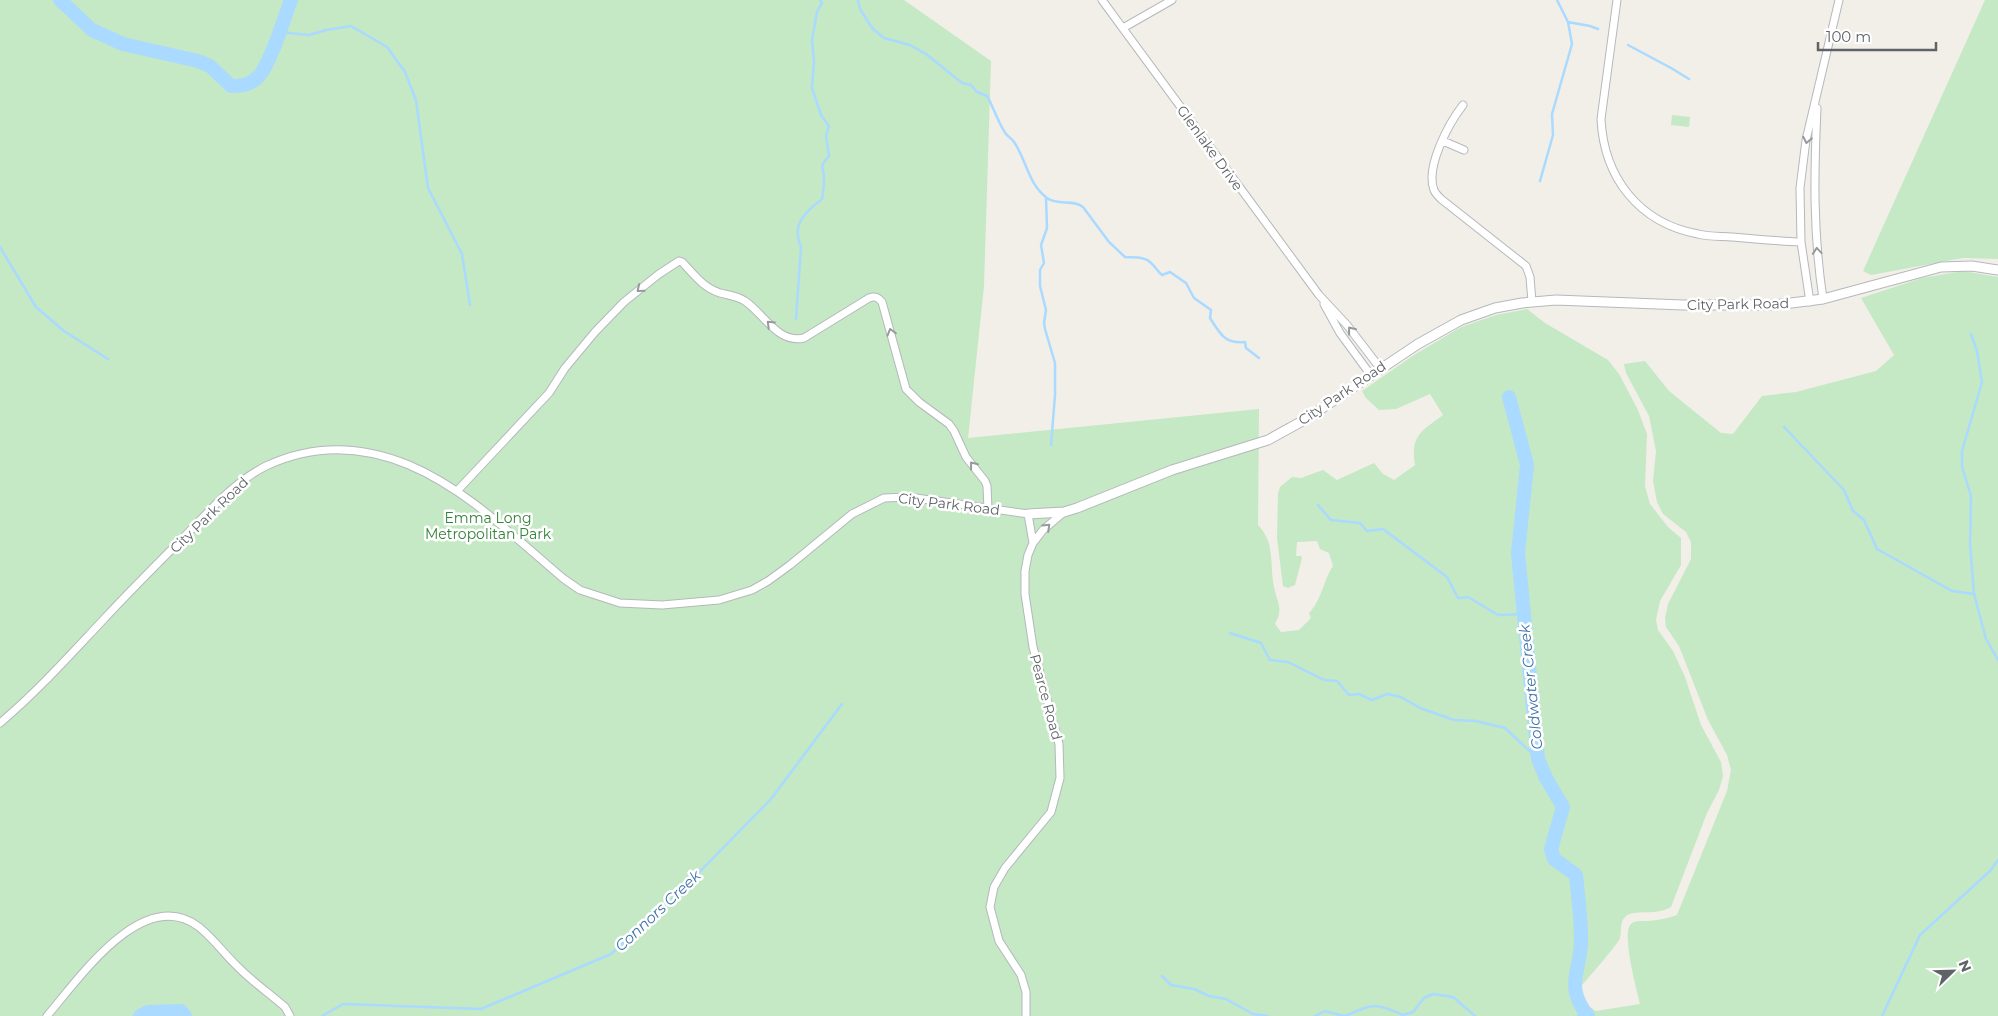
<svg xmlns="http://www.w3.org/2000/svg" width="1998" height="1016" font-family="Montserrat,sans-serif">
	<rect width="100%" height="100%" fill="#f1efe8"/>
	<path fill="#c5e8c5" d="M0,0H904L991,61L984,286L968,438L1259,409L1258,525C1276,544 1269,563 1274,587C1275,594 1281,606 1279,613C1279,617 1276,621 1275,624L1281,632L1299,630L1311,618L1309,613C1322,600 1323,581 1333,566L1329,553L1320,549L1317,541L1297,542L1296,556H1301L1302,558L1295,585L1288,588L1283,586L1277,538L1278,494L1280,487L1292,477L1301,478L1323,470L1337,480L1374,463L1383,474L1394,480L1415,465C1410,435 1422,431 1443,415L1430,394L1396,409L1379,410L1366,398L1362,391L1414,355L1461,327L1496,315L1527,309L1545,323L1608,360L1619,374L1637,408L1647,434L1645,486L1650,504L1668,527L1681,538V565L1660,601L1656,620L1658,630L1673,651L1685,677L1701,725L1721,762L1723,776L1719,790L1707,813L1671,907C1656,916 1635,909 1626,916C1619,922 1622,930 1620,938C1616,947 1586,980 1578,990L1585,1004L1596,1011L1640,1004C1637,991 1621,933 1631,924C1634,921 1639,921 1642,921C1655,921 1665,919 1677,915L1727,791L1731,770L1727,755L1708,720L1679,646L1666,627L1665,618L1668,604L1691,559V542L1686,532L1663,514L1657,502L1653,481L1656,451L1649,416L1626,373L1624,364L1645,361L1669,391L1721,433L1733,434L1762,396L1796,392L1876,371L1894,355L1861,298L1922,278L1963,271L1998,277V1016H0Z
		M1985,0H1998V259L1963,258L1871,275L1863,271Z
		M1672,115L1690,117L1689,127L1671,125Z"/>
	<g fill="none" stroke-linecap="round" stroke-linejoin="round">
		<path stroke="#aadaff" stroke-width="2.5" d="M858,0L860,9L872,28L884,38L910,45L926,54L962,83L971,85L977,92L987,96C993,106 999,125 1006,134C1009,137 1012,139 1014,142C1027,161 1028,184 1047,198C1058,206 1073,199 1083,207L1109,242L1125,257C1133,258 1144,256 1150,262C1155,266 1157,271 1162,275L1170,272L1186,283L1194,298L1211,310L1210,318C1220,334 1225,344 1245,342L1246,348L1259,358
			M1568,22L1590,26L1598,29
			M279,32L309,35L326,30L351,26L387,47L405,72L416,100L428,188L462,254L470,305
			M1628,45L1671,68L1689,79
			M1540,181L1553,135L1552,114L1572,44L1568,22L1557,0
			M1046,197L1047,228L1041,245L1044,263L1040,270V286L1046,310L1044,323L1045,329L1055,363V395L1051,445
			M0,247L36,307L64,331L108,359
			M796,319L801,247C791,225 805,212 822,199C823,193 824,185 824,178C823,165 819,168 829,156L826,136L829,126L821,115L812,88L814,61L812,40L817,12L822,3L820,0
			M1971,334L1977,351L1982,382L1962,451V467L1971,496L1970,544L1974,594
			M1784,427L1844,490L1853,511L1864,520L1877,549L1952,591L1974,594L1986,639L1998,660
			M1318,505L1331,520L1360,523L1367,531L1383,529L1447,577L1458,598L1468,597L1498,615L1524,614
			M1230,633L1261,643L1270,660L1288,662L1324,680L1337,681L1349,695L1359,694L1372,700L1387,694L1401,697L1420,708L1454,720L1476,721L1505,728L1538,759
			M1162,976L1171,985L1194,989L1209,996L1226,999L1253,1014L1268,1016
			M322,1016L343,1004L481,1009L611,954L674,898L771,799L842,704
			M1315,1016L1325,1011L1344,1016
			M1345,1016C1374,1004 1373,1002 1403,1015L1413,1012L1424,998L1433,994L1453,997L1475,1016
			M1578,1016L1585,1013
			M1882,1016L1920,935L1990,871L1998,860"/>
		<path stroke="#aadaff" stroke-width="14" d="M60,0L92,30L123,44L198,61L210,66L231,86C242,86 251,85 259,76C271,63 284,18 291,0
			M1509,397L1527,465L1518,553L1538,759L1546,778L1563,807L1551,849L1554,859L1576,875C1578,896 1581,917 1581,938C1582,971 1563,984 1588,1016
			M140,1016L148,1012L181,1011L185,1016"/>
		<g stroke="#b5b8bc" stroke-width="9">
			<path id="minor" d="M1102,0L1319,295L1347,325L1380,368
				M1617,0L1601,119C1604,178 1639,223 1698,234C1709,237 1721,236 1733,237C1756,239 1778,241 1801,242
				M1123,28L1172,0
				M1463,105C1449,123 1425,167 1434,190C1435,193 1439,197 1441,199L1526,266L1530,277L1532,302
				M1817,108C1814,175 1813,232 1823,299
				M1443,141L1464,150
				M1810,302L1801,242L1800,188L1806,140L1839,0
				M1324,304L1340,333L1370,374
				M457,491L549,393L565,368L595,332L624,302L659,274L679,261L682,262C694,274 702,287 720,293C728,295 737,296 745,301C764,314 778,344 804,338L869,298C875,296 878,297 882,302L906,389L919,402L949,424L954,431L966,457L985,481L987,486L988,509
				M0,723C38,691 70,655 104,619C129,592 155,566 181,540C207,514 232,483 266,466C313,444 361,445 409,465C468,490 515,538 564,579L580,590L620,603L662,605L719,600L752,590L768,581L790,565L852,514L884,498L909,497L1028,514L1033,543
				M47,1016C78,980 143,884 199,927C214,939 225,955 239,968C253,982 270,994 285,1007L290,1016
				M1026,1016V992L1021,975L999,941L990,907L994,887L1005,868L1051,812L1060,778L1059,744L1033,647L1025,594V571L1028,555L1033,543L1043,530L1064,512"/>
		</g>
		<g stroke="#b5b8bc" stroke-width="11">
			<path id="tertiary" d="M1028,514L1064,512L1077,508L1172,470L1268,440L1306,419L1418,344L1461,320L1495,308L1522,303L1556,300L1683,305H1775L1823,299L1941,267L1972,266L1998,270"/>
		</g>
		<use href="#minor" stroke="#fff" stroke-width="7"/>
		<use href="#tertiary" stroke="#fff" stroke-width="9"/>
	</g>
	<defs><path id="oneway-chevron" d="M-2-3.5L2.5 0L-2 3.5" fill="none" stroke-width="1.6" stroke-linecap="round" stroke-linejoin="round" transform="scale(1.25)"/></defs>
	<g stroke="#979a9d">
		<use href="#oneway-chevron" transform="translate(1807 140) rotate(101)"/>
		<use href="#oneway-chevron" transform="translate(1817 251) rotate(-95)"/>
		<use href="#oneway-chevron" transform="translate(640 289) rotate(141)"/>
		<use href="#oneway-chevron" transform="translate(770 324) rotate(-136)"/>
		<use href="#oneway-chevron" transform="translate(1351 330) rotate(-128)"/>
		<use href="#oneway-chevron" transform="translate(891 332) rotate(-106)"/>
		<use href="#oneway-chevron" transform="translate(973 465) rotate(-128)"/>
		<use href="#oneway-chevron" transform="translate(1047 527) rotate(-43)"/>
	</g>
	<g text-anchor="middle" stroke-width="5" stroke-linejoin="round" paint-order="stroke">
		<g font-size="14" fill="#5f6368" stroke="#fff">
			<text transform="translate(1210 148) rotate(54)" y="5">Glenlake Drive</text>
			<text transform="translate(1738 304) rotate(-1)" y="5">City Park Road</text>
			<text transform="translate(1342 393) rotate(-34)" y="5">City Park Road</text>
			<text transform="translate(949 504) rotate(7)" y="5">City Park Road</text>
			<text transform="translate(209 515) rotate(-44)" y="5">City Park Road</text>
			<text transform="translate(1046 697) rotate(75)" y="5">Pearce Road</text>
		</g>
		<g font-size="14" fill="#348238" stroke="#fff">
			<text x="488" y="523">Emma Long<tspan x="488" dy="16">Metropolitan Park</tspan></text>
		</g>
		<g font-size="15" font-style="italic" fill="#4174aa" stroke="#fff">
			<text transform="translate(1531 687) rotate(-96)" y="5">Coldwater Creek</text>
			<text transform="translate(658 911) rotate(-43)" y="5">Connors Creek</text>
		</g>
	</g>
	<g transform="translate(1953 971) rotate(67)" stroke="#ffffff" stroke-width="4" paint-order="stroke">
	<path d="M0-4L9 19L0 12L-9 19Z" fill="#5f6368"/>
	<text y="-8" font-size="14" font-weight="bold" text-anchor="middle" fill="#5f6368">N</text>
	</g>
	<path d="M1818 42v8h118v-8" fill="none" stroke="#5f6368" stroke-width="2.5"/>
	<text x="1826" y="42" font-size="15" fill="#5f6368" stroke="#ffffff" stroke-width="4" paint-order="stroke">100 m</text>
</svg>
